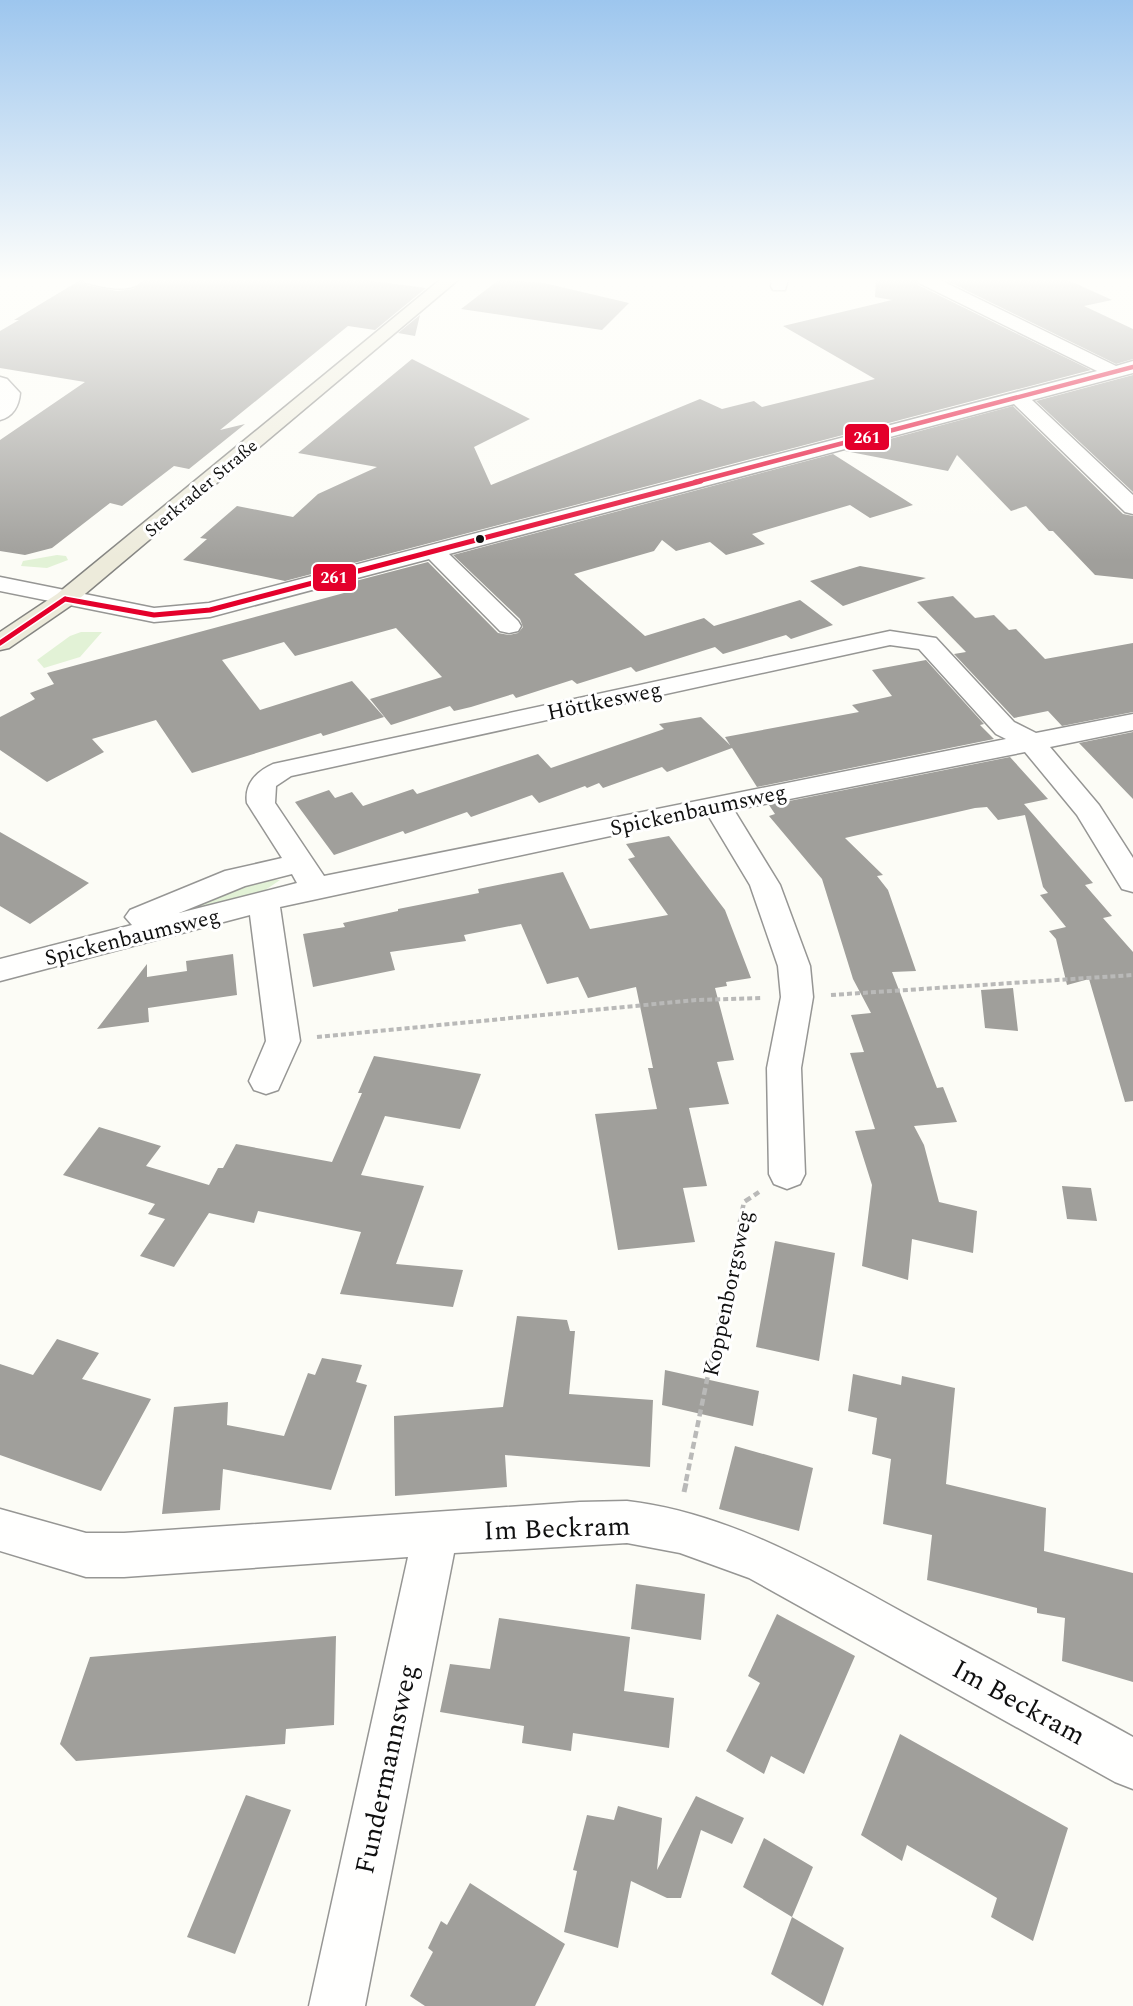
<svg xmlns="http://www.w3.org/2000/svg" width="1133" height="2006" font-family="Spectral,serif">
	<rect width="100%" height="100%" fill="#fcfcf6"/>
	<path fill="#e2f2d6" d="M57,555L66,556L68,560L47,568L21,566L23,561Z
		M81,632H102L80,657L44,668L37,660L70,636Z
		M255,880H280L261,893L158,919Z"/>
	<path fill="#a09f9b" d="M82,279L86,285L117,291L133,289L146,279H358L426,288L375,330L348,326L220,430L245,424L189,469L174,466L122,506L110,503L52,548L25,555L0,551V440L85,382L0,368V331L19,320H14Z
		M500,279L544,283L629,303L602,330L461,309Z
		M876,279H915L918,285L1091,370L285,581L183,560L207,539L200,538L237,506L293,517L318,494L377,467L298,453L412,359L530,419L474,447L491,485L700,399L722,409L754,401L762,407L875,379L783,326L892,300L875,297Z
		M943,279H1066L1112,300L1084,306L1133,329V359L1116,364Z
		M420,315L415,336L398,333Z
		M1133,375V492L1036,401Z
		M1013,406L1123,514L1133,516V579L1095,575L1053,531H1049L1026,506L1011,511L957,455L948,471L845,451Z
		M833,454L913,505L870,518L850,505L752,534L765,544L726,555L710,542L676,551L662,540L654,551L574,574L645,636L704,618L714,626L800,600L833,625L791,639L786,635L723,654L715,647L636,672L631,667L577,684L572,680L516,698L513,694L471,707L454,711L450,706L391,725L370,699L442,677L396,628L295,656L284,642L222,660L260,710L352,681L384,717L323,736L321,733L192,773L156,720L92,739L104,752L47,782L0,750V717L35,699L30,693L54,684L47,673L344,593L325,589L428,562L498,633L509,635L518,633L523,627L520,619L453,555Z
		M860,566L926,578L843,606L810,581Z
		M953,596L975,618L994,615L1009,630L1016,629L1045,659L1133,643V712L1062,726L1048,711L1014,718L954,654L966,652L917,602Z
		M926,660L984,724L980,725L994,739L757,787L732,748L667,772L662,767L603,788L599,783L587,788L585,786L539,803L532,795L471,817L467,812L405,834L403,831L334,855L295,802L329,790L335,798L352,792L363,806L413,789L417,794L538,754L551,768L664,729L659,724L701,717L730,745L725,737L859,712L852,705L892,696L872,670Z
		M1133,732V799L1079,743Z
		M1010,757L1048,799L1024,804L1093,883L1085,885L1112,916L1103,918L1133,952V1101L1125,1102L1089,979L1067,985L1056,939L1049,931L1066,927L1040,895L1048,893L1043,887L1025,815L998,820L987,807L975,808L845,838L883,875L877,876L888,890L916,971L892,972L937,1088L943,1087L957,1122L914,1126L924,1145L939,1202L977,1211L973,1253L912,1239L908,1280L862,1266L872,1185L855,1131L875,1129L850,1053L864,1052L851,1015L871,1013L853,979L822,879L769,816L775,814L769,805Z
		M0,832L89,883L30,924L0,906Z
		M669,836L725,910L751,978L726,982L727,986L715,988L734,1060L717,1062L729,1104L689,1108L707,1186L683,1188L695,1242L618,1250L595,1114L657,1109L648,1068H653L636,987L588,998L578,977L547,984L521,924L464,935L466,941L390,952L395,970L313,987L303,934L345,927L343,923L398,911V909L479,893L478,889L563,872L590,929L668,915L628,859L635,857L626,844Z
		M233,954L237,995L148,1008L149,1022L97,1029L147,964V977L187,971L186,961Z
		M1013,988L1018,1031L985,1028L981,990Z
		M374,1056L481,1074L460,1129L385,1116L361,1175L424,1186L396,1264L463,1270L453,1307L340,1294L361,1232L258,1211L254,1223L209,1213L174,1267L140,1256L165,1219L148,1214L155,1204L63,1175L99,1127L161,1146L146,1166L209,1185L218,1168H223L236,1144L332,1162L362,1093H358Z
		M1062,1186L1091,1188L1097,1221L1067,1219Z
		M775,1241L835,1253L819,1361L756,1347Z
		M517,1316L567,1320L570,1331H575L569,1394L653,1400L650,1467L505,1455L507,1487L395,1496L394,1416L503,1407Z
		M57,1339L99,1353L82,1379L151,1399L101,1491L0,1455V1364L33,1375Z
		M322,1358L362,1365L356,1382L367,1385L331,1490L223,1469L220,1510L162,1514L174,1407L228,1402L227,1425L284,1436L308,1373L315,1375Z
		M665,1370L759,1391L753,1426L662,1405Z
		M853,1374L901,1385L902,1376L955,1388L946,1484L1046,1508L1044,1551L1133,1573V1682L1062,1661L1065,1618L1037,1613V1608L927,1580L932,1535L883,1524L891,1459L872,1454L877,1418L848,1411Z
		M735,1446L813,1468L799,1531L719,1509Z
		M636,1584L705,1594L701,1640L631,1629Z
		M777,1614L855,1656L804,1774L771,1756L764,1774L726,1751L760,1683L748,1676Z
		M499,1618L630,1637L624,1691L674,1698L669,1748L573,1733L571,1751L522,1743L524,1726L440,1712L450,1664L490,1669Z
		M336,1636L334,1725L286,1729L285,1744L76,1761L60,1744L90,1657Z
		M900,1734L1068,1828L1033,1941L991,1917L997,1898L907,1845L902,1861L861,1835Z
		M246,1795L291,1810L235,1954L187,1937Z
		M696,1796L744,1818L732,1844L701,1830L681,1898H667L631,1881L618,1948L564,1932L577,1871L573,1870L587,1815L614,1820L618,1806L662,1818L657,1870Z
		M764,1838L813,1867L792,1917L743,1887Z
		M470,1883L565,1944L535,2006H425L410,1996L433,1952L428,1948L441,1921L447,1925Z
		M792,1917L844,1948L823,2006L771,1974Z"/>
	<g fill="none" stroke-linecap="round" stroke-linejoin="round">
		<g stroke="#969694" stroke-width="3">
			<path id="minor" d="M84,279H144C132,295 104,287 86,283Z
				M772,279H788L785,290H773L771,286Z
				M917,279H938L1116,366L1133,361V373L1032,400L1133,495V514L1125,512L1014,404L449,554L518,621L521,626L518,631L509,633L500,631L429,559L210,617L154,622L0,591V577L154,608L209,603L1097,371L919,283Z
				M0,377L7,379L20,393C19,406 13,417 0,420Z
				M890,631L936,638L1014,722L1036,733L1133,714V730L1050,747L1099,805L1133,858V892L1122,889L1077,815L1025,752L734,810L780,885L810,966L813,997L801,1068L805,1174L800,1184L787,1189L774,1184L769,1174L767,1068L781,997L778,966L750,885L708,815L280,907L300,1041L278,1090L266,1094L254,1090L249,1081L266,1041L250,915L0,981V959L132,925L125,917L130,910L225,871L282,858L247,803C244,784 257,771 273,764ZM890,645L919,649L996,734L1006,739L324,876L275,803L276,786L291,776ZM292,874L297,883L179,913L245,886Z
				M627,1501C729,1513 816,1565 904,1613C980,1654 1057,1695 1133,1737V1789L1115,1782L749,1578L680,1553L627,1543L454,1553L365,2006H309L408,1557L124,1577H86L0,1551V1509L86,1533H124L580,1502Z"/>
		</g>
		<g stroke="#848481" stroke-width="3">
			<path id="major" d="M441,279H459L73,604L9,648L0,650V632L57,594Z"/>
		</g>
		<path stroke="#b9b9b8" stroke-width="4" stroke-dasharray="5 3" stroke-linecap="butt" d="M831,995L1133,975
			M317,1037L696,1000L761,998"/>
		<path stroke="#b9b9b8" stroke-width="4.5" stroke-dasharray="7 4" stroke-linecap="butt" d="M686,1481L744,1202L759,1192"/>
		<path stroke="#b9b9b8" stroke-width="5" stroke-dasharray="9 4.5" stroke-linecap="butt" d="M684,1492L687,1479"/>
		<use href="#minor" fill="#fffffe" fill-rule="evenodd"/>
		<use href="#major" fill="#edebdb" fill-rule="evenodd"/>
		<g stroke="#fff" stroke-width="7">
			<path id="bus-1-far1" d="M695,482L1133,367"/>
		</g>
		<g stroke="#fff" stroke-width="8">
			<path id="bus-1" d="M65,599L154,615L210,610L701,481
				M0,643L65,599"/>
		</g>
		<use href="#bus-1-far1" stroke="#e4002b" stroke-width="4.5"/>
		<use href="#bus-1" stroke="#e4002b" stroke-width="5"/>
	</g>
	<linearGradient id="sky" x2="0" y2="1"><stop stop-color="#9dc6ee"/><stop offset="0.5" stop-color="#fefefb"/><stop offset="1" stop-color="#fefefb" stop-opacity="0"/></linearGradient>
	<rect width="1133" height="560" fill="url(#sky)"/>
	<circle fill="#101010" stroke="#fff" stroke-width="2" cx="480" cy="539" r="5"/>
	<g text-anchor="middle" stroke-width="6" stroke-linejoin="round" paint-order="stroke">
		<g font-size="18" fill="#101010" stroke="#fff">
			<text transform="translate(201 488) rotate(-40)" y="6">Sterkrader Straße</text>
		</g>
		<g font-size="22" fill="#101010" stroke="#fff">
			<text transform="translate(604 700) rotate(-12)" y="8">Höttkesweg</text>
			<text transform="translate(698 809) rotate(-12)" y="8">Spickenbaumsweg</text>
			<text transform="translate(132 936) rotate(-14)" y="8">Spickenbaumsweg</text>
			<text transform="translate(727 1293) rotate(-78)" y="8">Koppenborgsweg</text>
		</g>
		<g font-size="27" fill="#101010" stroke="#fff">
			<text transform="translate(557 1528) rotate(-2)" y="9">Im Beckram</text>
			<text transform="translate(1019 1702) rotate(29)" y="9">Im Beckram</text>
			<text transform="translate(386 1769) rotate(-78)" y="9">Fundermannsweg</text>
		</g>
	</g>
	<g stroke="#fff" stroke-width="2">
		<rect x="844" y="423" width="46" height="28" rx="6" fill="#e4002b"/>
		<rect x="312" y="563" width="45" height="29" rx="6" fill="#e4002b"/>
	</g>
	<g font-size="16" text-anchor="middle" font-weight="bold" fill="#fff">
		<text x="867" y="443">261</text>
		<text x="334" y="583">261</text>
	</g>
</svg>
